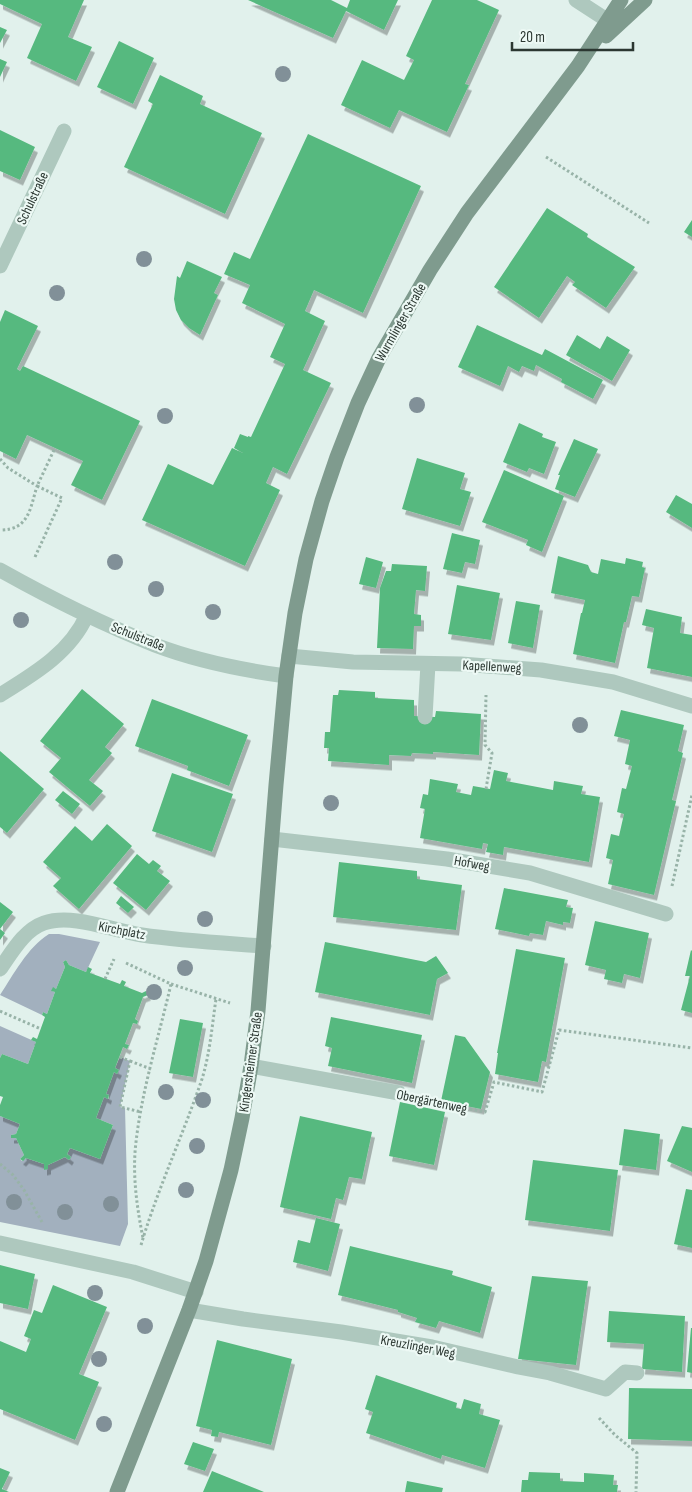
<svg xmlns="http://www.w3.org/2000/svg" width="692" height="1492" font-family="'Sofia Sans Condensed',sans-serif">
	<defs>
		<filter id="shadow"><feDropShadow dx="3" dy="5.5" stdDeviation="0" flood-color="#0004"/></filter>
	</defs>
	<rect width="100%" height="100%" fill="#e1f1ec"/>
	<path fill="#a2b0be" d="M49,934H59L100,942L86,972L69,965L66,960L63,962L65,967L56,989L53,988L52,991L55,992L47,1014L43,1012L42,1015L0,995C14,974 27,948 49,934Z
		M0,1026L36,1042L28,1064L2,1054L0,1058Z
		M120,1057L130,1061L120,1107L125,1108L128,1224L120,1246L0,1222V1116L20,1124L16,1134L11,1135V1137L16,1138L24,1155L20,1159L22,1161L26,1158L44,1164V1169H47L48,1165L65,1157L69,1160L71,1157L67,1154L70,1148L100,1159L113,1125L96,1118L104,1097L109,1099V1095L106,1094L114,1072L117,1074L119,1070L115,1068Z"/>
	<path fill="#57b97f" filter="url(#shadow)" d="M0,0H84L68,37L92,47L76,81L27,58L42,24L0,4Z
		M248,0H331L347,8L350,0H398L384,30L346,11L333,38Z
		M432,0H477L499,10L465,84L469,85L447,132L399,110L390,128L341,105L362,60L404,80L414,60L406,56Z
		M0,27L7,30L0,43Z
		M119,41L154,58L133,104L97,87Z
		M0,59L7,62L0,77Z
		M160,75L203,96L200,104L262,133L225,214L124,167L153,104L148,101Z
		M0,130L35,147L20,180L0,171Z
		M308,134L421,186L363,313L314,290L305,311L325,321L303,370L331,383L287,474L273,467L266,483L280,490L245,566L142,520L168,464L213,485L232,448L243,453L234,448L240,434L248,437V436L251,437L285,364L270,357L285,324L242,303L250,285L224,274L234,252L250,259Z
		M547,208L588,234L587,237L635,267L606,308L572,285L575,282L567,276L539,318L494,287Z
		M692,220V237L684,232Z
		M187,261L222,277L214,293L218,295L200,335L189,328L181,320L176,310L174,299L177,276L180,278Z
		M5,310L38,326L17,369L20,371L23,366L140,421L102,500L71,485L83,461L27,435L16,459L0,451V322Z
		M477,325L542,355L545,349L603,380L593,399L561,382L562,379L536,365L534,371L522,366L519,372L508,366L500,386L458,367Z
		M577,335L600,349L607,336L630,350L612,381L566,355Z
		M519,423L543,434L542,437L556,442L544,474L529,468L527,472L503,462Z
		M574,439L598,449L575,497L555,489L560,475H558Z
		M417,458L465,473L460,489L471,492L460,526L402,509Z
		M504,470L564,496L542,552L526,545L528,540L482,522Z
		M676,495L692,504V528L666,512Z
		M452,533L480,540L475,564L465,562L462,573L443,569Z
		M558,556L588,565L591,572L598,574L601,559L625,564L626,558L643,562L642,567L645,568L639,597L632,596L626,622H624L615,663L573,654L581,613H582L585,600L551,593Z
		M366,557L383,562L376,588L359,584Z
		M392,564L427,566L425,591L416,590L414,614L421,615V626H414L413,649L377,648L380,588L386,571H391Z
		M457,585L500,593L491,640L448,634Z
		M516,601L540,605L533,648L508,643Z
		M646,609L682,617L680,633L692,635V677L647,668L654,628L642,625Z
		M82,689L124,724L105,747L112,753L89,780L103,791L90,806L49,772L61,758L40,741Z
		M339,690L375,692V698L414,700V716L435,717L436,711L481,714L479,755L433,752V754L412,753L411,756L389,755V765L328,761L329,748H324L325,732H330L333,695H338Z
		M152,699L248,735L229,786L187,770L188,766L135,746Z
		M621,710L684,725L678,751L683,753L672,800L676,801L654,895L608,884L613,860L606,858L611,834L619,836L624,814L617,812L622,788L626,789L632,766L625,764L630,740L614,736Z
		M0,751L44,789L7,833L0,827Z
		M494,770L508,773L506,781L553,790L554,781L583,786L581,794L600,797L589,862L504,847L503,855L486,852L488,844L483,843L482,849L420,838L425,809L420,808L423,794L428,795L430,779L458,784L456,792L471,795L473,786L490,789Z
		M172,773L233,794L212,852L152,831Z
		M63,791L80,804L72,814L55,800Z
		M107,824L132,846L79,909L53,886L61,878L43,862L75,826L92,841Z
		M137,854L149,864L153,860L161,866L157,871L170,881L146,910L113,883Z
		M339,862L417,871V879L462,885L456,930L333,917Z
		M504,888L568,900L566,907L573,908L570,923L563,922V925L546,921L543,935L530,933L529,936L495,929Z
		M121,896L134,907L128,913L116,903Z
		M0,902L13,912L0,929L5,933L0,940Z
		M595,921L649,933L640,978L624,974L622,983L604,979L606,970L585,965Z
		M325,942L426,962L436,956L448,973L437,979L430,1015L315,992Z
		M516,949L565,958L546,1062L542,1061L538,1082L495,1074L498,1053H497Z
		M691,950L692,951V1013L681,1010L690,976H685Z
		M66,960L69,965L86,972L88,967L92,969L90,973L120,984L122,980L126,982L124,986L142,993L146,991L148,995L143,997L135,1019L138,1021L137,1024L133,1023L125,1044L129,1045L127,1049L123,1047L115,1068L119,1070L117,1074L114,1072L106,1094L109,1095L108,1099L104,1097L96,1118L113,1125L100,1159L70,1148L67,1154L71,1157L69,1160L65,1157L48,1165V1169L44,1170V1164L26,1158L23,1161L20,1159L24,1155L16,1138H11V1135L16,1134L20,1124L0,1116V1105L3,1097L0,1096V1058L2,1054L28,1064L36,1042L31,1040L33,1037L37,1039L45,1017L42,1015L43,1012L47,1014L55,992L51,991L53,987L56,989L65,967L63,962Z
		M331,1017L422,1035L412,1083L328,1066L332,1048L325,1046Z
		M180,1019L203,1023L193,1077L169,1073Z
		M455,1035L465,1037L490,1072L481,1109L441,1101Z
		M400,1102L445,1112L434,1165L389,1156Z
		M300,1116L372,1132L362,1179L349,1177L343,1200L336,1198L331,1219L280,1207Z
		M682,1126L692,1128V1172L667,1161Z
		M624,1129L660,1134L656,1170L619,1165Z
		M533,1160L618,1170L610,1231L525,1220Z
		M686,1189L692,1190V1248L674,1244Z
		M316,1218L340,1224L328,1271L293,1262L298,1240L310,1243Z
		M350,1246L453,1271L452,1275L492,1287L480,1333L439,1321L436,1328L415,1322L417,1318L398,1312V1310L338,1295Z
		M0,1265L35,1274L28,1309L0,1303Z
		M532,1276L588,1281L576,1365L518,1359Z
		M53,1285L107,1307L79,1374L99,1382L75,1440L0,1409V1341L26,1352L31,1339L24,1336L34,1310L42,1313Z
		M609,1311L685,1316L682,1372L642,1369L644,1344L607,1342Z
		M691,1328H692V1373L687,1372Z
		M217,1340L292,1359L271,1445L219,1432L218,1437L211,1436L212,1430L196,1426Z
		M376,1375L457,1403L456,1408L461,1409L464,1399L481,1404L479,1414L500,1420L485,1468L442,1455L441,1459L366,1433L373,1412L365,1409Z
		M629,1388L692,1389V1441L628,1439Z
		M193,1442L214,1449L205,1471L184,1464Z
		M0,1468L10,1472L2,1489L9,1492H0Z
		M212,1471L264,1492H203Z
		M529,1472L560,1473V1481L584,1482V1473L614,1475L613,1485H618L617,1492H521L522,1480H528Z
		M407,1481L443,1488L442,1492H405Z"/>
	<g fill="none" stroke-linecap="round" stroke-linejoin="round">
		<path stroke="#98b3a8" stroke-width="3" stroke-dasharray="2.5 2.5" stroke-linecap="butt" d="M546,157L649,223
			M0,459L8,468L37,486C30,509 29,530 0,530
			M35,557L62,498L37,486L55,448
			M486,789L492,753L485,745L486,695
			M672,886L692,795
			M126,963L171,984C159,1036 142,1089 136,1142C132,1174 137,1208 143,1238
			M105,979L114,959
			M171,984L230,1003
			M0,1011L41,1029
			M120,1057L130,1061L120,1107L141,1112
			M130,1061L151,1069
			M426,1099L485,1112L494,1082L542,1092L559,1030L692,1048
			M0,1164L13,1175L24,1190L42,1222
			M141,1245C158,1188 183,1135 202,1079C210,1053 212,1026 216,999
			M599,1418L615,1435L637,1453L636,1492"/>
		<path stroke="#aec8be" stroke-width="15" d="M425,717L428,664"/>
		<path stroke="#aec8be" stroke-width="15" d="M576,0L616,26
			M0,266L64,131
			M0,570C50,598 102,624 155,645C197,661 242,670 286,676
			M289,656L353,662L461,664L541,670L613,682L692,706
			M0,695C34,674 70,653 87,615
			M272,839L447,859L530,873L666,914
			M0,969C12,952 24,930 44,923C73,913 113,931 142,935C183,941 224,943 264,946
			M251,1066L399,1093
			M0,1243L133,1272L196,1292
			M189,1310L243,1319L341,1332L432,1347L518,1367L550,1373L606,1389L625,1372L637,1373"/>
		<path stroke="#7f9b8e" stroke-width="15" d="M606,36L645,0
			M117,1492L189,1310L206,1261L231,1170L242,1118L251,1066L258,1011L276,785L286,676L295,613L306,559L322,501L337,457L358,403L379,358L430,270L467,213L578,66L621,0"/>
	</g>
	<g fill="#819098">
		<circle cx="283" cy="74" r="8"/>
		<circle cx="144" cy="259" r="8"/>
		<circle cx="57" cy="293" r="8"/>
		<circle cx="417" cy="405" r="8"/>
		<circle cx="165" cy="416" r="8"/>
		<circle cx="115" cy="562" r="8"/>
		<circle cx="156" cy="589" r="8"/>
		<circle cx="213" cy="612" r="8"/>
		<circle cx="21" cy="620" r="8"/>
		<circle cx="580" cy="725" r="8"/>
		<circle cx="331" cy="803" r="8"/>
		<circle cx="205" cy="919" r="8"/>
		<circle cx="185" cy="968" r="8"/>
		<circle cx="154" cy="992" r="8"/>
		<circle cx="166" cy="1092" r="8"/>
		<circle cx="203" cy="1100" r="8"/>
		<circle cx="197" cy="1146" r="8"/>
		<circle cx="186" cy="1190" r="8"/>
		<circle cx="14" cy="1202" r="8"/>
		<circle cx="111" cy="1204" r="8"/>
		<circle cx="65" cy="1212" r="8"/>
		<circle cx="95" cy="1293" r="8"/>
		<circle cx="145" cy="1326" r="8"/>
		<circle cx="99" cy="1359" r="8"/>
		<circle cx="104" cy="1424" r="8"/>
	</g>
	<g text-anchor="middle" stroke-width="4.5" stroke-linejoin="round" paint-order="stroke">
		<g font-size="14" fill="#2b3731" stroke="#edf9f5">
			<text transform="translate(32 198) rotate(-65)" y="5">Schulstraße</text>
			<text transform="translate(400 322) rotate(-60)" y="5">Wurmlinger Straße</text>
			<text transform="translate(138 636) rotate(22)" y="5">Schulstraße</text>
			<text transform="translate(492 666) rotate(3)" y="5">Kapellenweg</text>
			<text transform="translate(472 863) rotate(10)" y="5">Hofweg</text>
			<text transform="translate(122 930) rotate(11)" y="5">Kirchplatz</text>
			<text transform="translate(250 1062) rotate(-82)" y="5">Kingersheimer Straße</text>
			<text transform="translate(432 1101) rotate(12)" y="5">Obergärtenweg</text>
			<text transform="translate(418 1346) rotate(11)" y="5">Kreuzlinger Weg</text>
		</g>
	</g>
	<path d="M512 42v8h121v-8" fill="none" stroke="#2b3731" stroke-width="2.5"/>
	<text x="520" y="42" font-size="15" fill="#2b3731" stroke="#edf9f5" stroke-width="4" paint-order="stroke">20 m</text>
</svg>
